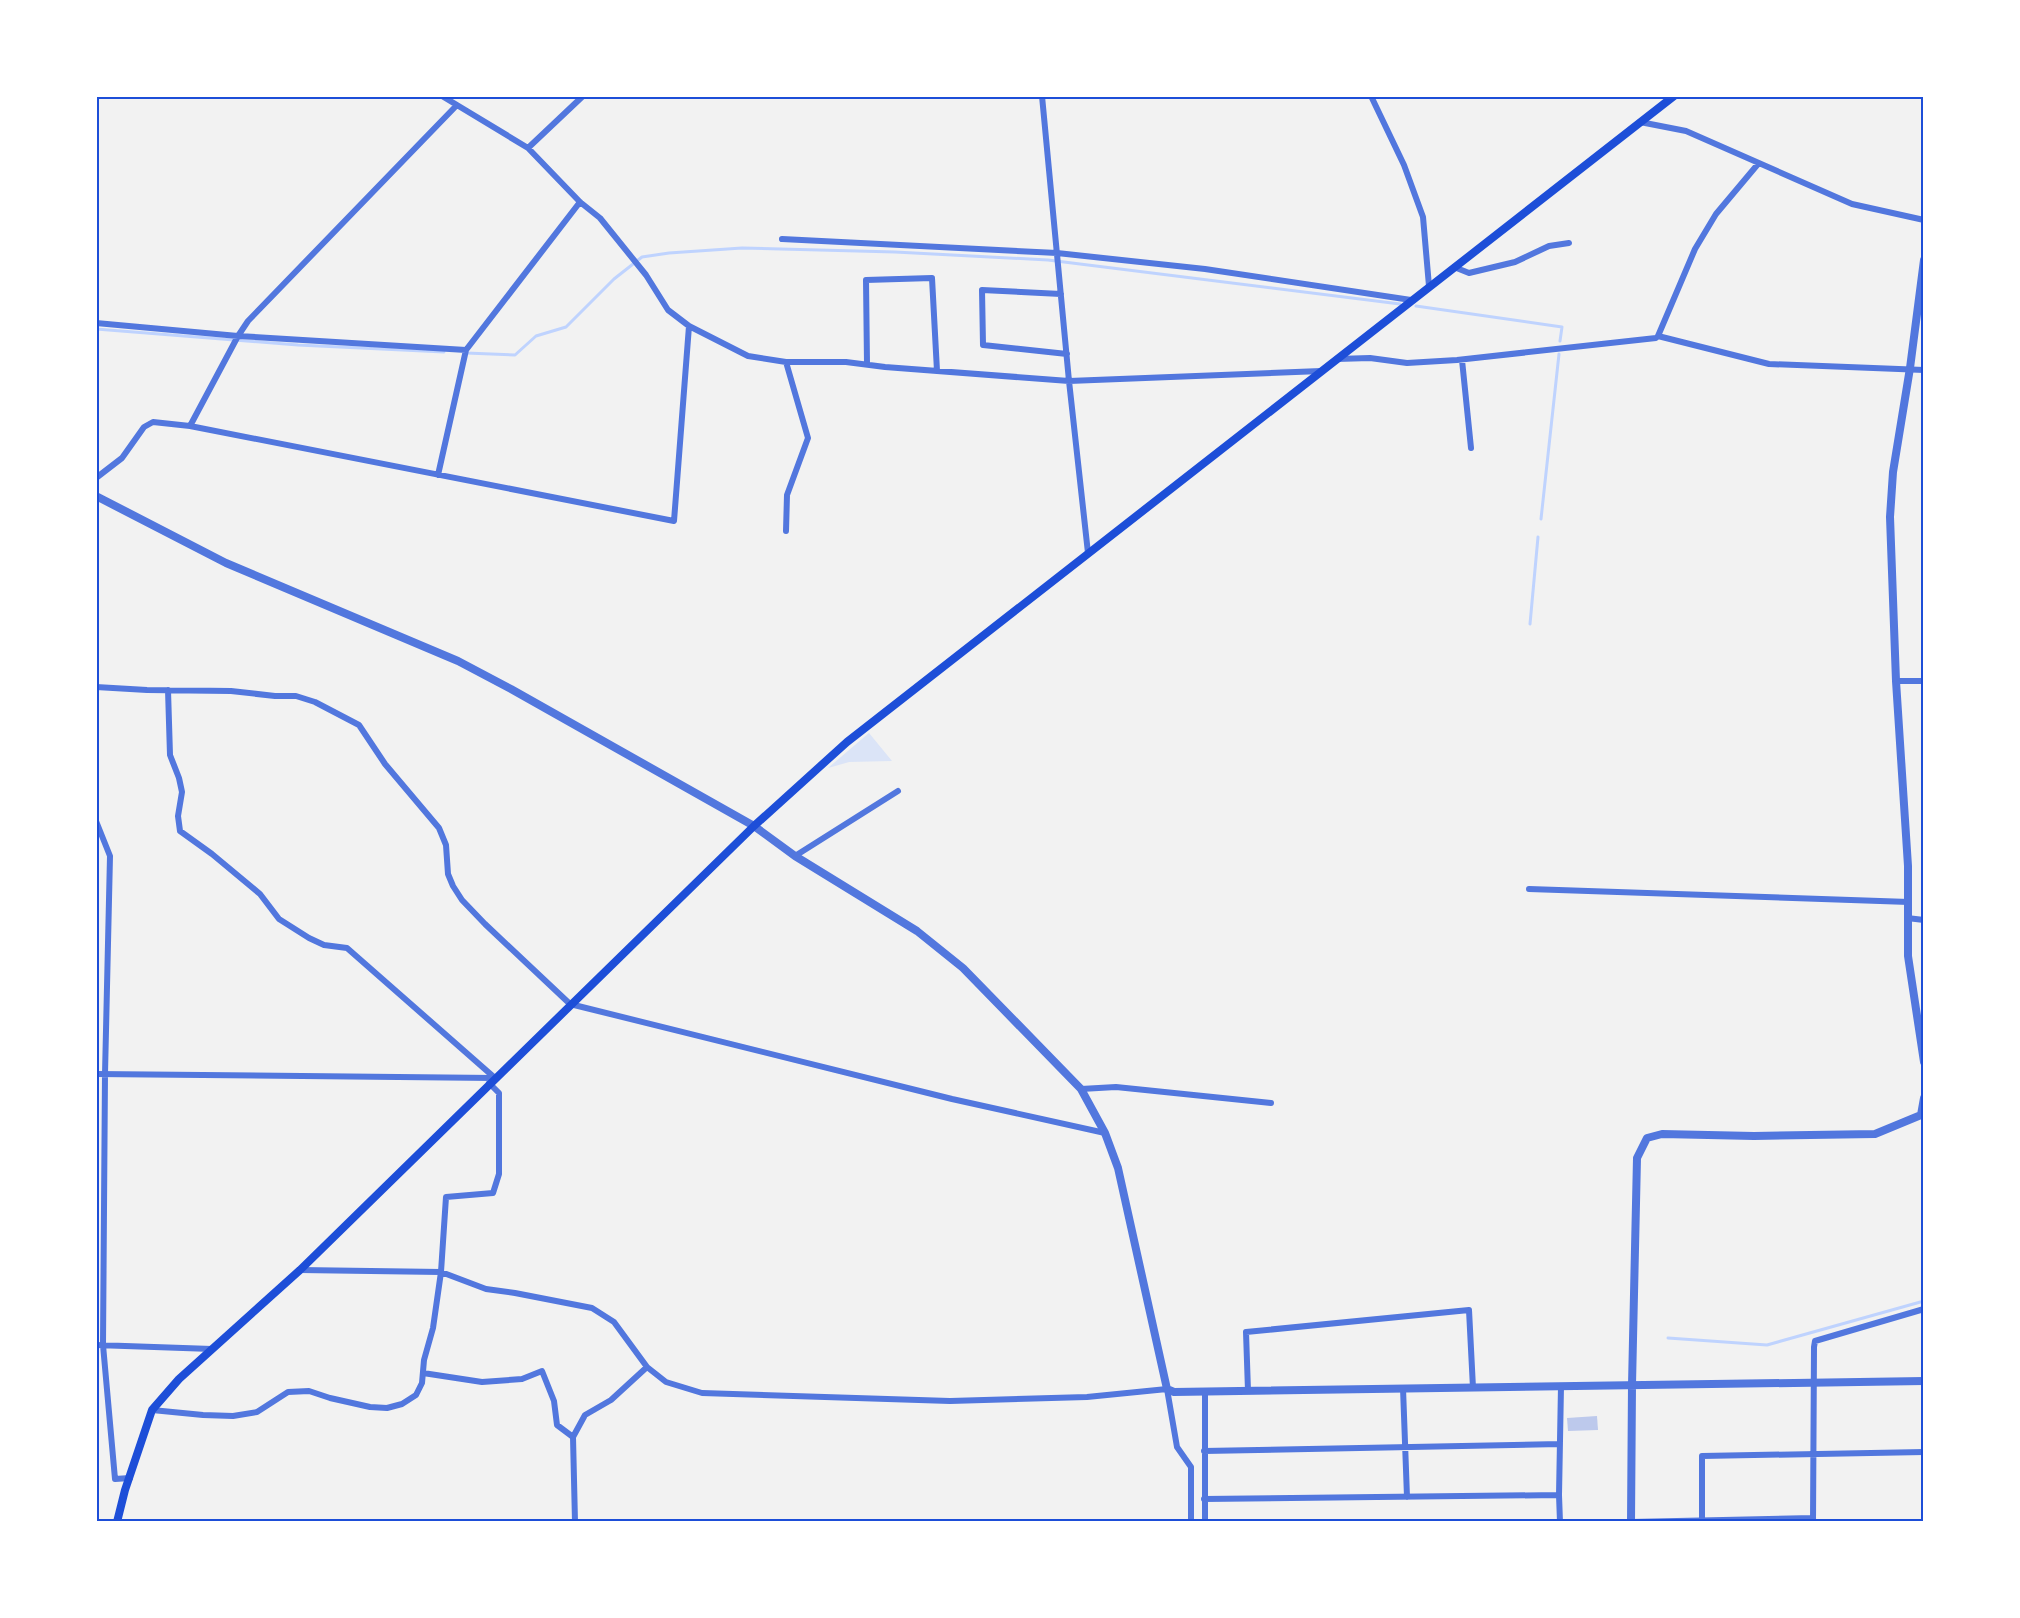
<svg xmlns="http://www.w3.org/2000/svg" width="2020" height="1618" font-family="'Exo 2',sans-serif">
	<rect width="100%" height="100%" fill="#f2f2f2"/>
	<path fill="#dbe4f7" d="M869,733L892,761L849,762L828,768Z"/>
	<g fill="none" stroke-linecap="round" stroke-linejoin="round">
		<path stroke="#bfd3fe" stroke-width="3" d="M1416,306L1562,327L1560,341
			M96,329L298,345L444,352
			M466,353L515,355L536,336L566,327L614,279L642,257L669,253L742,248L895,252L1048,260L1400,304
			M1541,519L1559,354
			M1530,624L1538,537
			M1668,1338L1767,1345L1924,1301"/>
	</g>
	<path fill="#bdc9ec" d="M1597,1416L1598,1430L1568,1431L1567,1418Z"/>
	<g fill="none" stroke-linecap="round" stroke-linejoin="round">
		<path stroke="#5277de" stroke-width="6" d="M442,96L528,148L580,202L600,218L646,275L668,310L689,326L748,356L786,362H846L885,367L1069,381L1321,371
			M1042,96L1069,381L1088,553
			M1371,96L1404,165L1423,217L1429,286
			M1640,122L1686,131L1852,204L1924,220
			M528,148L583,96
			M782,239L1057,253L1205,269L1411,300
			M1454,267L1469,273L1515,262L1549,246L1569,243
			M1061,294L982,290L983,345L1067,354
			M96,323L238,336L466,350
			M1658,336L1769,364L1924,370
			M1337,359L1370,358L1407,363L1457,360L1656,338L1658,336L1695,249L1716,214L1758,164
			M1462,360L1471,448
			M786,362L808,438L787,495L786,531
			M867,364L866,280L932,278L937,371
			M190,426L238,336L248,321L456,106
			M438,475L466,350L580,202
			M96,478L122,458L144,427L153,422L190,426L674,521L689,326
			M1896,681H1924
			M96,687L147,690L231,691L275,696H296L315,702L359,725L385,764L439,828L446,845L448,874L453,886L462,900L485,924L570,1004L952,1099L1105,1133
			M168,690L170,755L179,778L182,792L178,816L180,831L212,854L260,894L279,919L309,938L324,945L347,948L495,1078
			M96,821L110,856L105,1074L103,1345L115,1479L130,1478
			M795,856L898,791
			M1529,889L1909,902
			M1907,918L1924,920
			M96,1074L494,1078
			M1081,1089L1116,1087L1271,1103
			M300,1270L441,1272L486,1289L515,1293L592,1308L614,1322L647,1367L666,1382L702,1393L950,1401L1087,1397L1167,1389L1177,1447L1191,1467V1522
			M96,1345L212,1349
			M423,1373L482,1382L522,1379L542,1371L554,1401L557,1425L573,1437
			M1403,1388L1407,1497
			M1248,1391L1246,1332L1469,1310L1473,1388
			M1205,1392V1522
			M152,1410L203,1415L233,1416L257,1412L288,1392L309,1391L330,1398L370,1407L387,1408L402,1404L416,1395L422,1383L424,1360L433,1328L441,1272L446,1197L493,1193L499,1174V1093L489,1083
			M1204,1451L1560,1444
			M1559,1495L1561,1386
			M1204,1499L1559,1495L1560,1522
			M575,1522L573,1437L585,1415L611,1400L647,1367
			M1631,1522L1813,1518
			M1702,1522V1456L1924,1452
			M1813,1522L1814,1347L1815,1341L1924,1309"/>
		<path stroke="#5277de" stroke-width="8" d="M1924,260L1910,368L1893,472L1890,517L1896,681L1908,866V956L1924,1062
			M96,496L226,563L458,661L511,689L754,826L795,856L917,931L963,968L1081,1089L1105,1133L1118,1168L1167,1389L1174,1392L1924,1381
			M1631,1522L1632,1385L1637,1158L1647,1138L1662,1134L1754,1136L1875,1134L1921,1115L1924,1098"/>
		<path stroke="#1d4ed8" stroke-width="8" d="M117,1522L125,1490L152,1410L179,1379L300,1270L754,826L847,742L1674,96"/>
	</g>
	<rect width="2020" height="1618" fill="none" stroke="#ffffff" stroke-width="195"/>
	<rect x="98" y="98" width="1824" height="1422" fill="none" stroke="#1d4ed8" stroke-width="2"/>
</svg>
